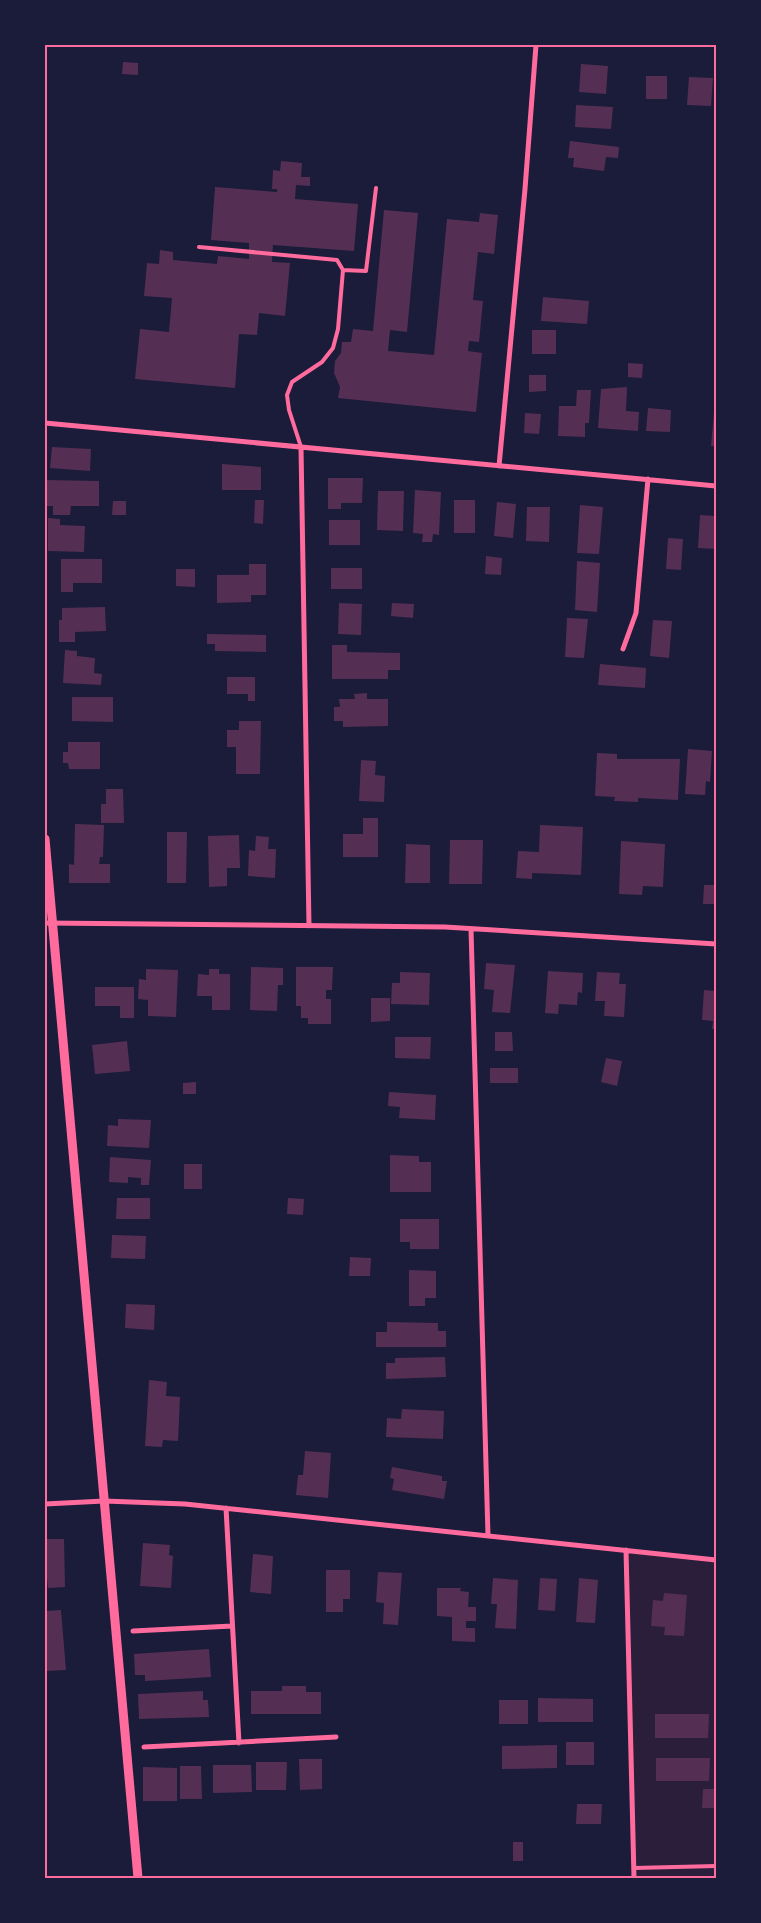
<svg xmlns="http://www.w3.org/2000/svg" width="761" height="1923" font-family="Georgia,serif">
	<rect width="100%" height="100%" fill="#1b1b3a"/>
	<path fill="#2a1e3b" d="M626,1550L716,1560V1878H634Z"/>
	<path fill="#542f53" d="M123,62L138,63V75L122,74Z
		M581,64L608,66L606,94L579,92Z
		M646,76H667V99H646Z
		M689,77L713,78L711,106L687,105Z
		M576,105L613,107L611,129L575,127Z
		M570,141L619,147L618,158L606,157L604,171L573,167L574,158H568Z
		M281,161L302,163L301,177H310V186L296,185L295,199L358,204L354,251L273,245L272,262L290,263L285,316L259,313L257,335L239,334L235,388L135,379L140,329L169,332L172,298L144,296L147,263L159,264L160,250L173,252V260L217,264L218,256L249,259V243L211,240L215,187L277,192V189H272L273,170L280,171Z
		M384,210L418,213L407,332L390,330L388,351L434,355L447,219L479,222L480,213L498,215L494,254L478,252L473,300L483,301L479,342L469,341L468,351L482,353L476,412L338,398L340,387L334,373L335,361L341,353L342,342H351L353,329L373,331Z
		M543,297L589,301L587,324L541,321Z
		M532,330H556V354H532Z
		M628,363L643,364L642,378L628,377Z
		M529,375H546V391L529,392Z
		M627,387L626,411L639,412L638,431L598,428L601,389Z
		M577,390H591L589,423H585V437L558,436L559,406H576Z
		M648,408L671,410L670,432L646,431Z
		M714,412H716V446H711Z
		M525,413L541,414L539,434L524,433Z
		M52,447L91,449L90,471L50,468Z
		M222,464L261,467V490H222Z
		M328,478H363L362,503H341V509H328Z
		M46,480L99,481V506H71L70,515H53V506H45Z
		M415,490L441,492L439,535L433,534L432,542H422L423,534L413,533Z
		M378,491H404L403,531L377,530Z
		M255,500H264L263,524L254,523Z
		M454,500H475V533H454Z
		M113,501H126V515H112Z
		M497,502L516,504L513,538L494,536Z
		M580,505L603,507L599,554L577,553Z
		M527,507H550L549,542L526,541Z
		M700,515L716,516V549L698,548Z
		M48,518L60,519V525L85,526L84,552L48,551Z
		M329,520H360V545H329Z
		M668,538L683,539L681,570L666,569Z
		M486,556L502,558L501,575L485,574Z
		M61,559H102V583H73V592H61Z
		M577,561L600,563L597,612L575,610Z
		M249,564H266V595H251V602L217,603V575H249Z
		M331,568H362V589H331Z
		M176,569H195V587L176,586Z
		M339,603L362,604L361,635L338,634Z
		M392,603L414,604L413,618L391,616Z
		M105,607L106,631L75,632V642H59V620H62V608Z
		M567,618L588,619L584,658L565,657Z
		M653,620L672,621L669,658L650,656Z
		M207,634L266,635V652L215,651V644H207Z
		M332,645H347V652L400,653V670H388V679H332Z
		M65,650L77,651V656L95,658L94,673L102,674L101,685L63,683Z
		M600,664L646,668L645,688L598,685Z
		M227,677H255V701H248V694H227Z
		M367,693V699H388V726L343,727V721H334V707H340L339,699H355L354,694Z
		M72,697H113V722L72,721Z
		M239,721H261L260,774H236V747H227V730H239Z
		M68,742H100V769H69L68,763H63V752H68Z
		M688,749L712,751L710,782L706,781L705,795L685,794Z
		M597,753L617,754V759H680L678,800L638,798V802L614,801L615,797L595,796Z
		M361,760L376,761L375,775L385,776L384,802L359,801Z
		M106,789H123L124,823H101V804H106Z
		M363,818H378V857H343V834H363Z
		M75,824L104,825L103,857H100L99,864H110V883H69V864L74,865Z
		M540,825L583,827L581,875L532,873V879L516,878L518,851L539,852Z
		M167,832H187L186,883H167Z
		M239,835L240,868H227V886L209,887L208,836Z
		M256,836L269,837L268,849H276L275,878L248,876L249,850L255,851Z
		M450,840H483L482,884H449Z
		M621,841L665,844L663,887L643,886L642,895L619,894Z
		M406,844L430,845V883H405Z
		M704,885H716V904H703Z
		M486,963L515,965L510,1013L492,1012L494,990L484,989Z
		M251,967L283,968V985H278L277,1011L250,1010Z
		M296,967H333L332,990H326V999H331V1024H308V1018H301V1006H296Z
		M146,969L178,970L176,1017L148,1016V1000L138,999L139,979L146,980Z
		M209,969H219V974H230V1010H212V996H197L198,974L209,975Z
		M548,971L583,973L582,993L578,992L577,1005L559,1004L558,1014L545,1013Z
		M400,972L430,973L429,1005L391,1004L392,983H400Z
		M597,972L620,973L619,984H626L624,1017L604,1016L605,1001H595Z
		M95,987H134V1018H120V1006H95Z
		M704,990L716,991V1029H712L713,1021L702,1020Z
		M371,998H390V1021L371,1022Z
		M495,1032H512L513,1051H495Z
		M395,1037H431L430,1059L395,1058Z
		M127,1041L130,1071L95,1074L92,1045Z
		M606,1058L622,1061L617,1086L601,1082Z
		M490,1068H518V1083H490Z
		M196,1082V1094H183V1083Z
		M389,1092L436,1095L435,1120L399,1118L400,1107L388,1106Z
		M118,1119L151,1120L149,1148L107,1146L108,1125L118,1126Z
		M390,1155L419,1156V1162H431V1192H390Z
		M110,1157L151,1160L149,1185H141V1178L128,1177V1183L109,1182Z
		M184,1164H202V1189H184Z
		M117,1198H150V1219H116Z
		M288,1198L304,1199L303,1215L287,1214Z
		M400,1219H439V1249H410V1242H400Z
		M112,1235L146,1236L145,1259L111,1258Z
		M350,1257L371,1258L370,1276H349Z
		M409,1270L436,1271V1298H425V1306H409Z
		M126,1304L155,1305L154,1330L125,1328Z
		M387,1322L438,1323V1331H446V1347H376V1332H387Z
		M445,1357L446,1377L386,1379V1363H395V1358Z
		M149,1380L167,1382L166,1396L180,1397L178,1441L163,1440L162,1447L145,1446Z
		M402,1409L444,1411L443,1439L386,1437L387,1418L401,1419Z
		M305,1451L331,1453L328,1498L296,1495L298,1475H303Z
		M392,1467L442,1476V1481H447L444,1499L392,1490L394,1479L390,1478Z
		M45,1539H64L65,1587L48,1588L47,1578H45Z
		M143,1543L170,1545L169,1555L173,1556L171,1588L140,1586Z
		M253,1554L273,1556L271,1594L250,1592Z
		M326,1570H350V1599H343V1612H326Z
		M378,1572L402,1573L398,1625L383,1624L384,1603L376,1602Z
		M493,1578L518,1580L516,1629L495,1628L497,1604H491Z
		M540,1578L557,1579L555,1611L538,1610Z
		M579,1578L598,1580L595,1623L576,1622Z
		M437,1588H461L460,1591L469,1592L468,1607H476V1621H466V1628H475V1642L452,1641V1617L437,1616Z
		M664,1593L687,1595L684,1636L664,1635L665,1627L651,1626L653,1600L663,1601Z
		M61,1610L66,1670L47,1671L45,1611Z
		M209,1649L211,1677L145,1681V1675H135L134,1654Z
		M282,1686H306V1692H321V1714H251V1691H282Z
		M203,1691V1700H208L209,1717L139,1719L138,1694Z
		M538,1698L593,1699V1722H538Z
		M499,1700H528V1724H499Z
		M655,1714H709L708,1738H655Z
		M566,1742H594V1765H566Z
		M557,1745V1768L502,1769V1746Z
		M656,1758H710L709,1781H656Z
		M299,1759H322V1789L300,1790Z
		M256,1762H287L286,1790H256Z
		M213,1765H251L252,1792L213,1793Z
		M180,1766H201L202,1799H180Z
		M143,1767L177,1768V1801H143Z
		M703,1789H716V1808H702Z
		M577,1804H602L601,1824H576Z
		M513,1842H523V1861H513Z"/>
	<g fill="none" stroke-linecap="round" stroke-linejoin="round">
		<path stroke="#ff6b9d" stroke-width="4" d="M199,247L337,260L343,270L338,329L333,348L322,362L292,382L287,395L289,410L301,447
			M343,270L366,271L376,188
			M634,1868L716,1866"/>
		<path stroke="#ff6b9d" stroke-width="5" d="M45,423L716,486
			M301,447L309,926
			M499,466L525,189L536,45
			M623,649L636,613L648,479
			M45,923L445,927L716,944
			M471,929L488,1536
			M45,1504L104,1501L185,1504L716,1560
			M226,1508L239,1743
			M626,1550L634,1878
			M133,1631L232,1626
			M144,1747L336,1737"/>
		<path stroke="#ff6b9d" stroke-width="9" d="M45,839L138,1878"/>
	</g>
	<rect width="761" height="1923" fill="none" stroke="#1b1b3a" stroke-width="92"/>
	<rect x="46" y="46" width="669" height="1831" fill="none" stroke="#ff6b9d" stroke-width="2"/>
</svg>
